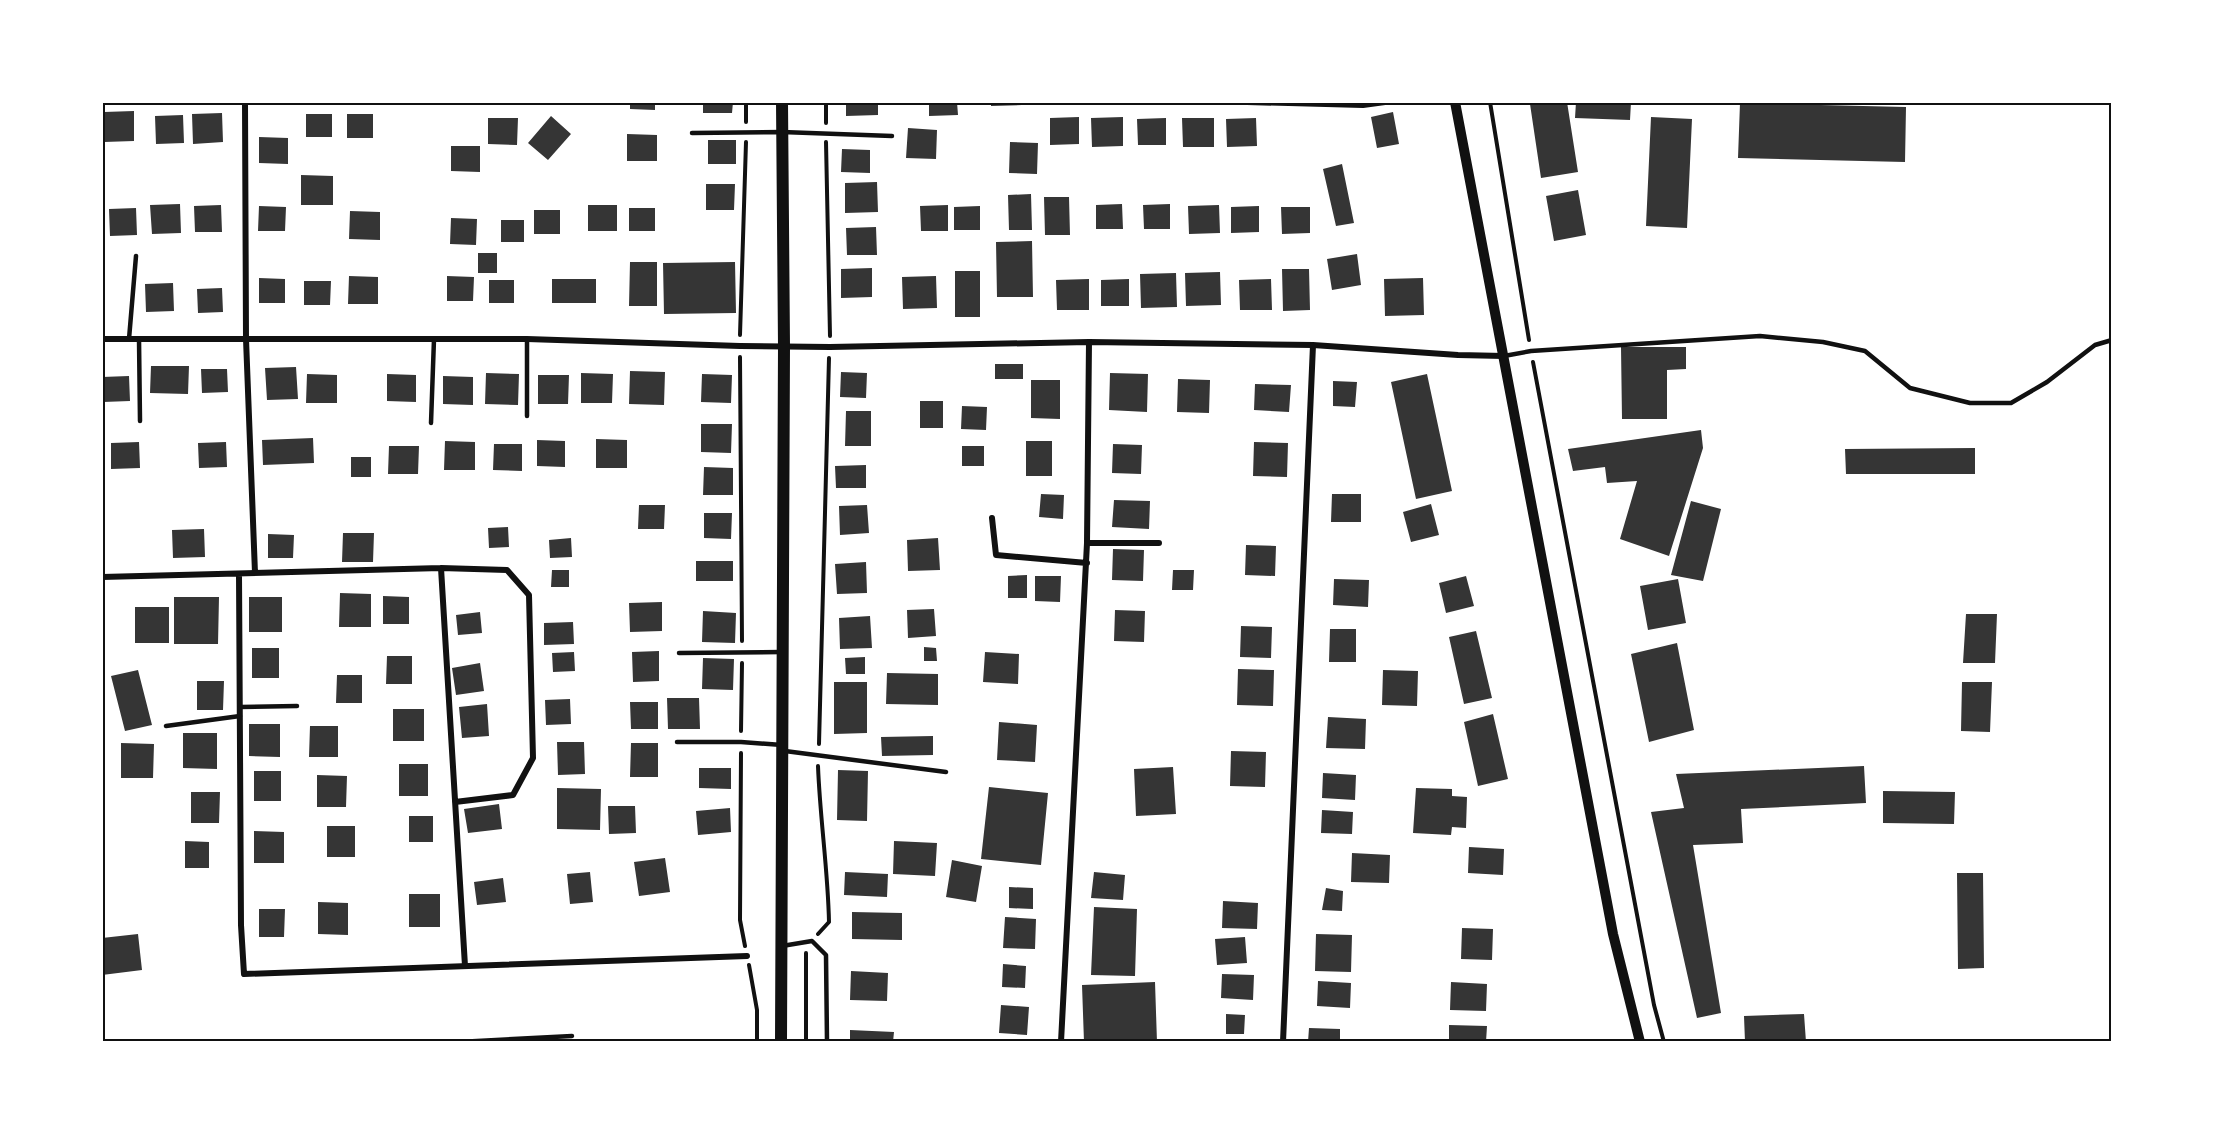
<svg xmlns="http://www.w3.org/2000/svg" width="2214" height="1144" font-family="'Source Sans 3',sans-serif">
	<rect width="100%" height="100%" fill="#fff"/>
	<path fill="#353535" d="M630,102H655V110L630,109Z
		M703,102H733L732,113H703Z
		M846,102H878V115L846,116Z
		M929,102H957L958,115L929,116Z
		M991,102H1021L1022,105L991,106Z
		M1542,102H1567L1578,172L1541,178L1530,104Z
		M1576,102H1631L1630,120L1575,118Z
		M1740,103L1906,107L1905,162L1738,158Z
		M134,111V141L104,142V112Z
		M1393,112L1399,144L1377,148L1371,117Z
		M222,113L223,142L193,144L192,114Z
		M306,114H332V137H306Z
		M347,114H373V138H347Z
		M183,115L184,143L156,144L155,116Z
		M551,116L571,134L548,160L528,143Z
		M1079,117V144L1050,145V118Z
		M1123,117V146L1092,147L1091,118Z
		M1651,117L1692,119L1687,228L1646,226Z
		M488,118H518L517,145L488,144Z
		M1166,118V145H1138L1137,119Z
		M1182,118H1214V147H1183Z
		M1256,118L1257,146L1227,147L1226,119Z
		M908,128L937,130L936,159L906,158Z
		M627,134L657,135V161H627Z
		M259,137L288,138V164L259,163Z
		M708,140H736V164H708Z
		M1010,142L1038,143L1037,174L1009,173Z
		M451,146H480V172L451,171Z
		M842,149L870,150V173L841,172Z
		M1342,164L1354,223L1336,226L1323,169Z
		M301,175L333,176V205H301Z
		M877,182L878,212L845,213V183Z
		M706,184H735L734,210H706Z
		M1578,190L1586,235L1554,241L1546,196Z
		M1031,194L1032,230H1009L1008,195Z
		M1044,197H1069L1070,235H1045Z
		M180,204L181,233L152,234L150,205Z
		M1122,204L1123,229H1096V205Z
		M1170,204V229H1144L1143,205Z
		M221,205L222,232H195L194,206Z
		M588,205H617V231H588Z
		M948,205V231H921L920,206Z
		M1219,205L1220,233L1189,234L1188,206Z
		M259,206L286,207L285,231H258Z
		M980,206V230H954V207Z
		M1259,206V232L1231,233V207Z
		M1281,207H1310V233L1282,234Z
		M136,208L137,235L110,236L109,209Z
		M629,208H655V231H629Z
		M534,210H560V234H534Z
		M350,211L380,212V240L349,239Z
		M451,218L477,219L476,245L450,244Z
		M501,220H524V242H501Z
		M876,227L877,255H847L846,228Z
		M1032,241L1033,297H997L996,242Z
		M478,253H497V273H478Z
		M1357,254L1361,285L1332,290L1327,259Z
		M630,262H657V306H629Z
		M735,262L736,313L664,314L663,263Z
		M872,268V297L841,298V269Z
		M1282,269H1309L1310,310L1283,311Z
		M955,271H980V317H955Z
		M1220,272L1221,305L1186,306L1185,273Z
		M1176,273L1177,307L1141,308L1140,274Z
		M349,276L378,277V304H348Z
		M447,276L474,277L473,301H447Z
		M936,276L937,308L903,309L902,277Z
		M259,278L285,279V303H259Z
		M1423,278L1424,315L1385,316L1384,279Z
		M552,279H596V303H552Z
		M1089,279V310H1057L1056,280Z
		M1129,279V306H1101V280Z
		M1271,279L1272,310H1240L1239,280Z
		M489,280H514V303H489Z
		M304,281H331L330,305H304Z
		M173,283L174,311L146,312L145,284Z
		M222,288L223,312L198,313L197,289Z
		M1621,347H1686V369L1667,370V419H1622Z
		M995,364H1023V379H995Z
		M151,366H189L188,394L150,393Z
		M296,367L298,399L267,400L265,368Z
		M201,369H227L228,392L202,393Z
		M630,371L665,372L664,405L629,404Z
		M841,372L867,373L866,398L840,397Z
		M486,373L519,374L518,405L485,404Z
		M581,373L613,374L612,403H581Z
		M1110,373L1148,374L1147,412L1109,410Z
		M307,374L337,375V403H306Z
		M387,374L416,375V402L387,401Z
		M702,374L732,375L731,403L701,402Z
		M1427,374L1452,491L1416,499L1391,382Z
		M538,375H569L568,404H538Z
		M129,376L130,401L103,402L102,377Z
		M443,376L473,377V405L443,404Z
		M1178,379L1210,380L1209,413L1177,412Z
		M1031,380H1060V419L1031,418Z
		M1333,381L1357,382L1355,407L1333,406Z
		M1255,384L1291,385L1289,412L1254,410Z
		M920,401H943V428H920Z
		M962,406L987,407L986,430L961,429Z
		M846,411H871V446H845Z
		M701,424H732L731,453L701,452Z
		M1701,430L1703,448L1669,556L1620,539L1637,481L1607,483L1605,467L1573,471L1568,449Z
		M313,438L314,463L263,465L262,440Z
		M596,439L627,440V468H596Z
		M537,440L565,441V467L537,466Z
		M445,441L475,442V470H444Z
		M1026,441H1052V476H1026Z
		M139,442L140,468L111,469V443Z
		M226,442L227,467L199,468L198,443Z
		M1254,442L1288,443L1287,477L1253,476Z
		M494,444H522V471L493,470Z
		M1113,444L1142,445L1141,474L1112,473Z
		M389,446H419L418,474H388Z
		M962,446H984V466H962Z
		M1975,448V474H1846L1845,449Z
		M351,457H371V477H351Z
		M866,465V488H836L835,466Z
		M704,467L733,468V495H703Z
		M1041,494L1064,495L1063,519L1039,517Z
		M1332,494H1361V522H1331Z
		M1114,500L1150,501L1149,529L1112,527Z
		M1691,501L1721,509L1703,581L1671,575Z
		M1431,504L1439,535L1411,542L1403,512Z
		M639,505H665L664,529H638Z
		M867,505L869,533L840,535L839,506Z
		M704,513H732L731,539L704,538Z
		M508,527L509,547L489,548L488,528Z
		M204,529L205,557L173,558L172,530Z
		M343,533H374L373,562H342Z
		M268,534L294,535L293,558H268Z
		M571,538L572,557L550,558L549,540Z
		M938,538L940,570L908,571L907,540Z
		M1246,545L1276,546L1275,576L1245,575Z
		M1113,549L1144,550L1143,581L1112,580Z
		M696,561H733V581H696Z
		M866,562L867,593L837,594L835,564Z
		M552,570H569V587H551Z
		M1173,570H1194L1193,590H1172Z
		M1027,575V598H1008V576Z
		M1035,576H1061L1060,602L1035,601Z
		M1466,576L1474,606L1446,613L1439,583Z
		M1334,579L1369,580L1368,607L1333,605Z
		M1678,579L1686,623L1648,630L1640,586Z
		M340,593L371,594V627H339Z
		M383,596L409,597V624H383Z
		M174,597H219L218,644H174Z
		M249,597H282V632H249Z
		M662,602V631L630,632L629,603Z
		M135,607H169V643H135Z
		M934,609L936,636L908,638L907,610Z
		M1115,610L1145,611L1144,642L1114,641Z
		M703,611L736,613L735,643L702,642Z
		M480,612L482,633L458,635L456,615Z
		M1966,614H1997L1995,663H1963Z
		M870,616L872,648L840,649L839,618Z
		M573,622L574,644L544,645V623Z
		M1241,626L1272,627L1271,658L1240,657Z
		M1330,629H1356V662H1329Z
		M1476,631L1492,698L1464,704L1449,637Z
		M1677,643L1694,730L1649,742L1631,654Z
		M924,647L936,648L937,661H924Z
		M252,648H279V678H252Z
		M659,651V681L633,682L632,652Z
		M574,652L575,671L553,672L552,653Z
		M985,652L1019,654L1018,684L983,682Z
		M387,656H412V684H386Z
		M865,657V674H846L845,658Z
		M703,658L734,659L733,690L702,689Z
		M480,663L484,691L456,695L452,668Z
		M1238,669L1274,670L1273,706L1237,705Z
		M138,670L152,725L125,731L111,676Z
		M1383,670L1418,671L1417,706L1382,705Z
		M887,673L938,674V705L886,704Z
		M337,675H362V703H336Z
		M197,681H224L223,710H197Z
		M834,682H867V733L834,734Z
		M1962,682H1992L1990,732L1961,731Z
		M667,698H699L700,729H668Z
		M570,699L571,724L546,725L545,700Z
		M630,702H658V729H631Z
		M487,704L489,736L462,738L459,707Z
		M393,709H424V741H393Z
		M1493,714L1508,779L1478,786L1464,722Z
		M1328,717L1366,719L1365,749L1326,748Z
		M999,722L1037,725L1035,762L997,760Z
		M249,724H280V757L249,756Z
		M310,726H338V757H309Z
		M183,733H217V769L183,768Z
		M933,736V755L882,756L881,737Z
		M557,742H584L585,774L558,775Z
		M121,743L154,744L153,778H121Z
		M631,743H658V777H630Z
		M1231,751L1266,752L1265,787L1230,786Z
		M399,764H428V796H399Z
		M1864,766L1866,803L1741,809L1743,843L1693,845L1721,1013L1697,1018L1651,812L1684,808L1676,774Z
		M1173,767L1176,814L1136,816L1134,769Z
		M699,768H731V789L699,788Z
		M838,770L868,771L867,821L837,820Z
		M254,771H281V801H254Z
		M1323,773L1356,775L1355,800L1322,798Z
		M317,775L347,776L346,807H317Z
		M989,787L1048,793L1041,865L981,859Z
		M557,788L601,789L600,830L557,829Z
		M1416,788L1452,789V796L1467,797L1466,828L1452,827L1451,835L1413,833Z
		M1883,791L1955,792L1954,824L1883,823Z
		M191,792H220L219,823H191Z
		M499,804L502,829L468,833L464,809Z
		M608,806H635L636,833L609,834Z
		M730,808L731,832L698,835L696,811Z
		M1322,810L1353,812L1352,834L1321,833Z
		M409,816H433V842H409Z
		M327,826H355V857H327Z
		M254,831L284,832V863H254Z
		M185,841L209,842V868H185Z
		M894,841L937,843L935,876L893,874Z
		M1469,847L1504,849L1503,875L1468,873Z
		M1352,853L1390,855L1389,883L1351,882Z
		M665,858L670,892L639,896L634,862Z
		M952,860L982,866L976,902L946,897Z
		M590,872L593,902L570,904L567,874Z
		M845,872L888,874L887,897L844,895Z
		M1094,872L1125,875L1123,900L1091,898Z
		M1957,873H1983L1984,968L1958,969Z
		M503,878L506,902L477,905L474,882Z
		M1009,887L1033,888V909L1009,908Z
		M1326,888L1343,891L1342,911L1322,910Z
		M409,894H440V927H409Z
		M1223,901L1258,903L1257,929L1222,928Z
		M318,902L348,903V935L318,934Z
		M1094,907L1137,909L1135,976L1091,975Z
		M259,909H285L284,937H259Z
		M852,912L902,913V940L852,939Z
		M1005,917L1036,919L1035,949L1003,948Z
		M1462,928L1493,929L1492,960L1461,959Z
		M138,934L142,970L102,975V938Z
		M1316,934L1352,935L1351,972L1315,971Z
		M1245,937L1247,963L1217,965L1215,939Z
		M1003,964L1026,966L1025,988L1002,987Z
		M851,971L888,973L887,1001L850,1000Z
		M1222,974L1254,975L1253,1000L1221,998Z
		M1318,981L1351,983L1350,1008L1317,1006Z
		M1155,982L1157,1042H1084L1082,985Z
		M1451,982L1487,984L1486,1011L1450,1010Z
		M1001,1005L1029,1007L1027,1035L999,1033Z
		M1226,1014L1245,1015L1244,1034H1226Z
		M1804,1014L1806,1042H1745L1744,1016Z
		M1449,1025L1487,1026L1486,1042H1449Z
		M1309,1028L1340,1029V1042H1308Z
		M850,1030L894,1032L893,1042H850Z
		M1873,1039H1918V1042H1873Z"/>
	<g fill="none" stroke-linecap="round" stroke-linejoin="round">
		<path stroke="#111" stroke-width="4" d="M826,102V123
			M1490,102L1529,340
			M746,122V102
			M826,142L830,336
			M740,335L746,142
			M740,357L742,641
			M1533,362L1654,1005L1664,1042
			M741,731L742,663
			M819,744L829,358
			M741,753L740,920L745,946
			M818,934L829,922C828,870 820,819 818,766
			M749,965L757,1010V1042
			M806,1042V953"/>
		<path stroke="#111" stroke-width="4.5" d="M692,133L782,132L892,136
			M129,339L136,256
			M139,339L140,421
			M1504,356L1531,351L1760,336L1823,342L1865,351L1910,388L1970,403H2011L2047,382L2095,345L2112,340
			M527,416V339
			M431,423L434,339
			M679,653L782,652
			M240,707L297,706
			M166,726L240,716
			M677,742H741L782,745
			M785,751L946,772
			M782,946L812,941L826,955L827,1042
			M458,1042L572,1036"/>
		<path stroke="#111" stroke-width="6" d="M245,102L246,339L255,573
			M1247,102L1363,105L1385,102
			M102,339H527L740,346L830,347L1089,342L1313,345L1458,355L1504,356
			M992,518L996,555L1087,563
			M1087,543L1089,342
			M441,568L507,570L529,595L533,758L513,795L455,802
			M239,574L241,925L244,974L747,956
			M102,577L441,568L465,966
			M1061,1042L1087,543H1159
			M1283,1042L1313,345"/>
		<path stroke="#111" stroke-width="10" d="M1455,102L1613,934L1640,1042"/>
		<path stroke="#111" stroke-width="12" d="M781,1042L784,346L782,102"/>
	</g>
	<rect width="2214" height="1144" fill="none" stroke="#ffffff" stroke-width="207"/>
	<rect x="104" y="104" width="2006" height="936" fill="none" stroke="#111" stroke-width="2"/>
</svg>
